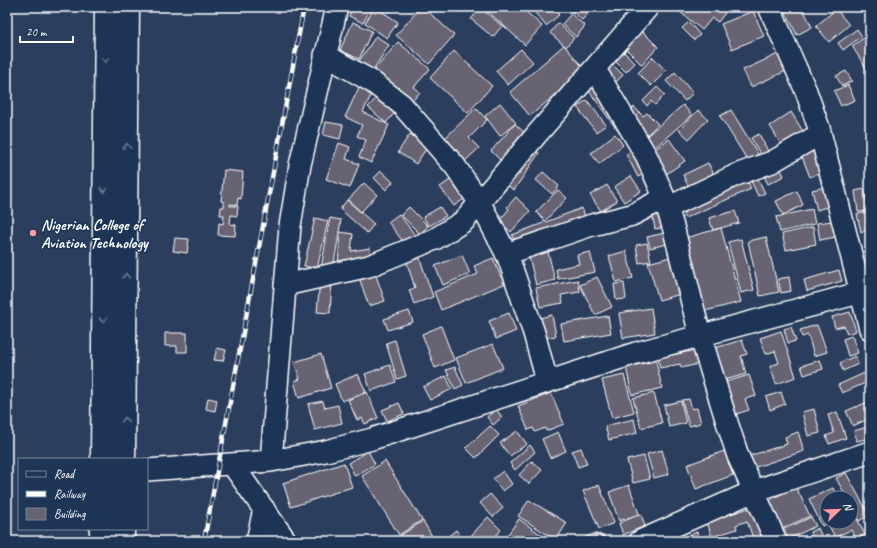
<svg xmlns="http://www.w3.org/2000/svg" width="877" height="548" font-family="Caveat,sans-serif">
	<rect width="100%" height="100%" fill="#2c3e5d"/>
	<filter id="ink" filterUnits="userSpaceOnUse"><feTurbulence type="fractalNoise" baseFrequency=".025" numOctaves="2"/><feDisplacementMap in="SourceGraphic" scale="8" xChannelSelector="R" yChannelSelector="G"/><feConvolveMatrix kernelMatrix="1 2 1 2 8 2 1 2 1" color-interpolation-filters="sRGB"/></filter>
	<g filter="url(#ink)">
		<path fill="#676373" stroke="#fff" d="M352,7H371L363,23L349,16L353,8Z
			M375,7L398,22L387,38L365,23Z
			M383,7H393L388,12Z
			M421,7H423L454,35L429,64L396,35Z
			M485,7H521L542,26L525,45L484,8Z
			M535,7H552L559,15L546,26L532,9Z
			M568,7H594L582,20Z
			M674,7H719L725,13L718,22L712,18L702,30Z
			M783,7H802L812,27L797,35Z
			M481,8L502,26L493,37L471,19Z
			M836,9L849,25L829,42L816,26Z
			M753,11L764,36L732,49L721,24Z
			M571,14L585,26L576,37L562,24Z
			M353,22L372,31L359,59L340,50Z
			M689,22L700,35L694,40L682,28Z
			M558,23L574,38L566,47L550,33Z
			M637,26L658,47L642,65L621,44Z
			M857,29L862,36L843,50L838,43Z
			M376,36L389,45L373,70L359,61Z
			M867,36L870,41L869,73L852,46Z
			M398,42L430,69L414,87L420,92L409,105L372,73Z
			M564,45L585,70L530,116L510,92Z
			M521,49L533,62L508,85L496,71Z
			M622,50L635,63L626,72L613,59Z
			M454,51L492,86L468,113L430,78Z
			M778,54L786,71L751,87L743,70Z
			M653,57L666,71L651,86L638,73Z
			M607,59L623,75L613,85L597,68Z
			M846,71L852,81L842,86L836,76Z
			M675,72L693,93L685,101L666,81Z
			M361,83L374,89L363,112L389,125L371,163L359,157L366,140L357,136L362,125L345,117Z
			M594,83L622,122L615,127L587,88Z
			M848,85L855,100L841,106L834,91Z
			M657,87L665,95L655,105L651,101L647,106L643,101Z
			M379,95L397,110L386,123L368,107Z
			M587,100L606,125L596,132L577,107Z
			M500,103L516,123L500,136L485,116Z
			M683,105L692,115L652,150L643,139Z
			M634,107L643,116L647,113L658,124L647,135L627,114Z
			M476,108L487,120L469,138L479,148L464,162L443,140Z
			M698,110L708,119L689,139L679,130Z
			M731,110L758,154L748,161L720,116Z
			M791,112L804,133L782,146L770,126Z
			M326,122L343,125L340,139L323,135Z
			M515,124L526,134L501,161L491,151Z
			M410,134L428,146L416,164L398,152Z
			M615,134L623,145L599,164L591,153Z
			M759,134L768,151L761,155L751,138Z
			M669,139L685,161L665,175L650,153Z
			M339,143L350,147L346,159L359,164L350,188L326,179Z
			M812,144L823,171L810,177L799,149Z
			M530,147L539,153L514,190L505,184Z
			M639,148L650,171L638,177L626,154Z
			M777,162L784,176L768,184L761,170Z
			M708,163L717,180L691,192L683,175Z
			M224,170L243,172L241,199L238,198L237,205L230,204V206H238L237,216L231,215L230,224L236,225L235,236L218,235L219,223L223,224L224,215H220L221,207H224V202L221,201Z
			M381,171L393,182L386,190L374,178Z
			M543,172L559,186L552,194L536,180Z
			M631,176L641,191L624,202L614,187Z
			M746,177L751,189L685,218L680,206Z
			M757,177L765,193L758,196L751,181Z
			M450,180L464,199L454,206L440,187Z
			M364,183L377,195L361,212L348,200Z
			M607,185L617,201L601,211L590,195Z
			M825,187L830,206L817,210L812,190Z
			M864,189L868,211L858,212L855,191Z
			M558,190L567,198L545,221L536,212Z
			M797,191L803,205L783,215L776,201Z
			M516,197L530,211L511,232L499,221L509,209L507,207Z
			M347,200L374,224L367,233L340,209Z
			M662,206L666,227L655,229L651,207Z
			M409,207L428,226L420,234L401,215Z
			M440,207L446,216L429,226L423,217Z
			M582,208L586,219L517,246L512,235Z
			M812,209L815,224L780,232L776,217Z
			M735,211L739,223L713,230L709,218Z
			M870,212V230L861,232L857,214Z
			M399,214L415,235L405,244L388,222Z
			M315,218L328,221L317,269L304,266Z
			M330,218L341,220L333,270L321,268Z
			M833,221L836,237L820,240L817,223Z
			M813,227L816,244L786,250L782,234Z
			M721,228L741,302L705,311L685,238Z
			M340,232L353,234L351,251L370,248L371,260L338,267Z
			M665,233L667,244L650,248L647,237Z
			M766,237L779,292L760,296L748,241Z
			M175,238L189,239L187,253L173,251Z
			M741,239L754,290L741,293L728,242Z
			M647,243L651,261L639,263L636,245Z
			M546,244L555,280L536,285L527,249Z
			M626,251L633,278L616,282L609,256Z
			M590,252L595,272L558,279L556,269L579,264L577,255Z
			M462,255L470,274L443,285L435,266Z
			M419,256L433,297L414,304L409,290L415,288L406,260Z
			M674,256L685,293L659,300L648,263Z
			M493,258L504,284L441,310L434,292L478,274L474,266Z
			M373,267L385,301L369,306L357,272Z
			M839,270L842,281L807,291L804,280Z
			M597,277L612,307L595,315L580,285Z
			M789,277L791,291L781,293L778,279Z
			M320,279L332,280L330,313L317,312Z
			M578,280L580,292L561,295L563,303L540,307L536,288Z
			M624,283L626,299L616,300L614,284Z
			M651,308L655,333L623,338L619,313Z
			M409,311L413,322L388,330L384,319Z
			M850,312L856,331L847,334L844,326L835,328L832,317Z
			M509,313L516,331L496,339L489,321Z
			M552,315L556,336L544,338L540,318Z
			M608,316L611,333L564,341L561,324Z
			M817,325L827,352L814,356L808,335L802,337L800,330Z
			M441,326L454,360L435,368L422,334Z
			M791,327L796,341L788,343L784,329Z
			M781,331L796,377L776,384L770,366L779,363L775,351L766,354L760,338Z
			M165,333H187V352H177V346H165Z
			M852,336L858,353L848,356L843,339Z
			M395,340L406,376L397,379L386,343Z
			M742,340L747,354L741,356L746,374L725,380L715,348Z
			M493,344L503,368L466,383L456,358Z
			M217,348L226,350L223,361L214,360Z
			M696,350L699,364L681,368L680,364L660,368L658,358Z
			M321,354L331,388L299,398L294,381L300,379L294,362Z
			M855,356L858,364L843,371L840,363Z
			M820,360L823,369L804,375L801,366Z
			M656,361L662,388L632,395L626,367Z
			M390,365L396,382L371,391L365,374Z
			M455,367L463,385L455,389L446,370Z
			M869,371L870,381L842,393L838,385Z
			M358,374L366,392L342,401L335,384Z
			M624,375L634,412L612,418L602,380Z
			M749,375L756,396L745,399L749,410L736,414L726,382Z
			M446,376L452,389L430,400L423,387Z
			M367,392L378,418L365,424L362,418L357,420L348,400Z
			M781,392L785,404L770,410L766,397Z
			M551,393L564,424L546,431L545,428L535,432L533,428L528,430L518,406Z
			M654,393L662,423L641,428L633,398Z
			M208,398L217,400L215,411L206,409Z
			M689,399L692,409L697,408L701,423L689,426L682,400Z
			M323,401L325,408L338,405L342,423L315,430L308,404Z
			M681,401L686,423L669,427L664,405Z
			M870,401V418L853,426L846,411Z
			M399,403L404,414L387,421L382,410Z
			M496,409L502,417L493,425L487,417Z
			M814,409L820,433L808,436L802,412Z
			M837,412L846,438L829,444L826,436L834,433L828,415Z
			M634,419L637,433L609,440L605,426Z
			M490,426L499,435L476,458L466,448Z
			M870,426V438L857,441L854,431Z
			M517,431L527,444L510,456L500,443Z
			M558,432L566,451L550,458L542,439Z
			M798,432L804,451L753,468L749,456L787,444L785,437Z
			M530,445L535,452L515,470L510,463Z
			M581,448L587,464L578,467L572,451Z
			M662,450L669,474L654,478L647,454Z
			M368,451L375,464L355,476L348,463Z
			M724,451L733,475L696,489L687,465Z
			M644,456L650,479L633,483L627,460Z
			M385,461L422,520L399,535L362,476Z
			M532,461L542,470L529,484L519,475Z
			M344,463L352,487L291,507L283,483Z
			M503,471L512,484L503,491L493,479Z
			M846,473L869,515L859,521L851,506V498H847L836,478Z
			M599,485L614,523L599,529L583,491Z
			M629,485L639,514L619,521L609,492Z
			M796,487L810,516L779,530L765,502Z
			M833,488L838,498H827V522H829L822,526L809,499Z
			M490,494L503,508L493,517L480,503Z
			M529,500L567,523L556,540L518,516Z
			M752,507L764,541H754L747,521L736,525L737,529L712,537L707,522Z
			M641,514L645,526L623,535L619,523Z
			M855,514L865,535L856,539L851,530L835,537L829,526L838,522H851V516Z
			M488,517L501,530L491,541H473L469,538Z
			M811,517L816,526L786,540L781,531Z
			M519,519L550,541H503Z
			M423,521L435,541H404L401,535Z
			M818,528L824,541H813L814,540L810,532Z
			M456,530L464,541H447L445,539Z
			M697,532L700,539L708,535L711,541H677Z
			M596,533V535L600,534L601,537L604,536L606,541H587L586,537Z"/>
		<g fill="none" stroke-linecap="round" stroke-linejoin="round">
			<g stroke="#fff" stroke-width="24">
				<path id="street" d="M769,7L806,91L819,128L870,329
					M325,55L371,81L401,104L455,166L480,203L508,257L534,333L547,381
					M595,69L647,157L664,197L674,230L700,335L726,419L738,456L776,541
					M506,254L592,225L632,215L655,203H661L667,208L736,175L772,162L820,134
					M285,285L369,266L435,239L464,221L537,134L648,7
					M271,461L290,226L300,165L337,7
					M232,464L286,541
					M147,470L271,461L326,451L372,439L636,353L870,290
					M257,541L264,509
					M640,541L754,491L870,452"/>
			</g>
			<g stroke="#fff" stroke-width="25">
				<path id="highway" d="M102,459L106,7
					M124,459L128,7
					M101,541V529
					M123,541V529"/>
			</g>
			<use href="#street" stroke="#1d3557" stroke-width="21"/>
			<use href="#highway" stroke="#1d3557" stroke-width="22"/>
			<g stroke="#fff" stroke-width="4.5">
				<path id="rail" d="M204,541L304,7"/>
			</g>
			<use href="#rail" stroke="#1d3557" stroke-width="3" stroke-dasharray="9" stroke-linecap="butt"/>
		</g>
		<defs><path id="oneway-chevron" d="M-2-3.5L2.5 0L-2 3.5" fill="none" stroke-width="1.6" stroke-linecap="round" stroke-linejoin="round"/></defs>
		<g stroke="#6c7c92">
			<use href="#oneway-chevron" transform="translate(105 60) rotate(90)"/>
			<use href="#oneway-chevron" transform="translate(127 146) rotate(-90)"/>
			<use href="#oneway-chevron" transform="translate(104 190) rotate(90)"/>
			<use href="#oneway-chevron" transform="translate(126 276) rotate(-90)"/>
			<use href="#oneway-chevron" transform="translate(103 320) rotate(90)"/>
			<use href="#oneway-chevron" transform="translate(125 420) rotate(-90)"/>
		</g>
	</g>
	<circle fill="#ff9aa2" stroke="#1d3557" stroke-width="1.5" cx="33" cy="233" r="4"/>
	<g text-anchor="middle" stroke-width="3" stroke-linejoin="round" paint-order="stroke">
		<g font-size="16" font-weight="bold" fill="#fff" stroke="#1d3557" text-anchor="start">
			<text x="41" y="230">Nigerian College of<tspan x="41" dy="18">Aviation Technology</tspan></text>
		</g>
	</g>
	<rect width="877" height="548" fill="none" stroke="#1d3557" stroke-width="24"/>
	<rect x="12" y="12" width="853" height="524" fill="none" stroke="#fff" stroke-width="1.5" filter="url(#ink)"/>
	<rect x="18" y="458" width="130" height="72" fill="#1d3557" stroke="#77869a"/>
	<rect x="26" y="471" width="20" height="6" fill="#1d3557" stroke="#77869a"/>
	<text x="54" y="478" font-size="12" fill="#ffffff">Road</text>
	<rect x="26" y="491" width="20" height="6" fill="#ffffff" stroke="#77869a"/>
	<text x="54" y="498" font-size="12" fill="#ffffff">Railway</text>
	<rect x="26" y="508" width="20" height="12" fill="#676373" stroke="#77869a"/>
	<text x="54" y="518" font-size="12" fill="#ffffff">Building</text>
	<g transform="translate(839 510) rotate(67)"><circle r="19" fill="#1d3557" stroke="#77869a"/>
	<path d="M0-3L7 15L0 10L-7 15Z" fill="#ff9aa2"/>
	<text y="-6" font-size="11" font-weight="bold" text-anchor="middle" fill="#ffffff">N</text>
	</g>
	<path d="M20 36v6h53v-6" fill="none" stroke="#ffffff" stroke-width="2"/>
	<text x="26" y="36" font-size="12" fill="#ffffff" stroke="#1d3557" stroke-width="3" paint-order="stroke">20 m</text>
</svg>
